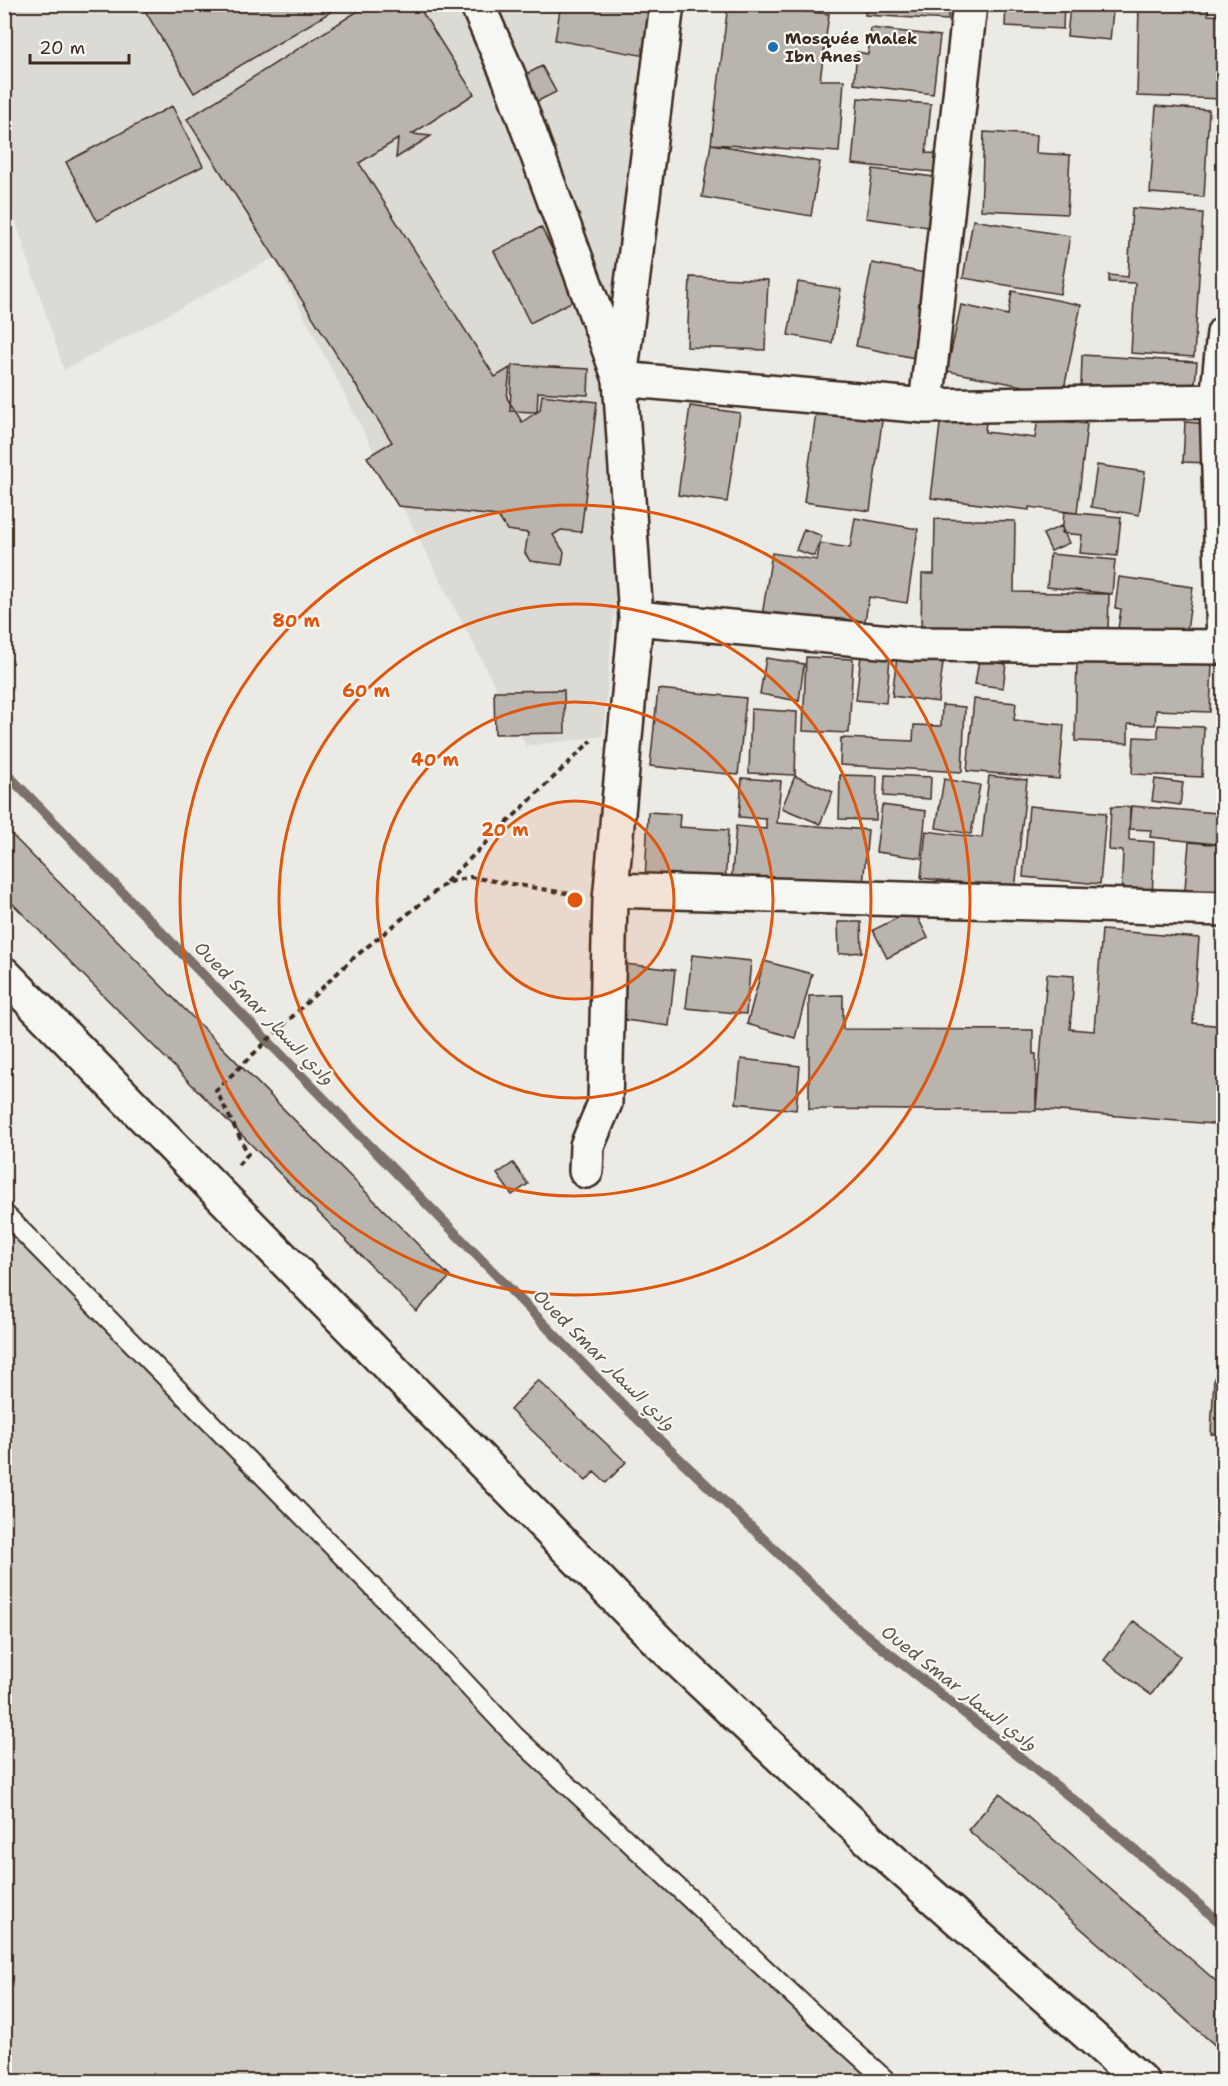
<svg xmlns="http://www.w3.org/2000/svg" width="1228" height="2086" font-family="'Shantell Sans','Playpen Sans Arabic',sans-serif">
	<rect width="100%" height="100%" fill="#ebeae5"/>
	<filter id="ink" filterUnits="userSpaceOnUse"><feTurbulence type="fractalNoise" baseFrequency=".0167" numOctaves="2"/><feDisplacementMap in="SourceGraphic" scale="12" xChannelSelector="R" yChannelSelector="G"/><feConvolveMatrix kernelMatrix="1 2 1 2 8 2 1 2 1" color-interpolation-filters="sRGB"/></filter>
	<g filter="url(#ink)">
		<path fill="#dcdad4" d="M4,5H667L603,736L526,746L274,258L64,370L5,188Z"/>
		<path fill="#cdcac4" stroke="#847a71" stroke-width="1.5" d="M4,1214L426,1639L885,2081H5Z"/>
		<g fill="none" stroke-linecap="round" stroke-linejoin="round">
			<path stroke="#7c7167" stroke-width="10" d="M4,771L626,1408L856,1627L1108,1827L1224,1926"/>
		</g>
		<path fill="#bab4ae" stroke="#3b2a1e" stroke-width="1.5" d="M141,4H344L194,93Z
			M369,4H417L474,94L412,134L431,136L396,158L398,139L359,163L495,377L510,368L507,398L522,422L540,410L542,395L597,402L581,532L561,530L553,535L564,552L562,565L530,561L525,553L528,533L507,530L498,516L398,506L367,457L392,442L187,119Z
			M561,4H654L646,56L555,40Z
			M728,4L829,14L820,80H844L839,152L711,144Z
			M865,4H949L948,20L865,15Z
			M1006,4H1064L1063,29L1005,26Z
			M1139,4H1208V15L1224,16V99L1137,96Z
			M1070,6L1113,11L1110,40L1067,36Z
			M871,28L940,36L933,94L854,84L857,52L868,54Z
			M542,66L556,92L536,102L523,76Z
			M858,98L931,104L926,153L947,154L945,173L852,164Z
			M172,106L203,166L97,221L66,162Z
			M1156,106L1209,110L1204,197L1150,193Z
			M984,132L1037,135L1036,153L1070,155L1067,214L981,210Z
			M711,144L820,162L811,216L702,197Z
			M873,169L941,178L935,228L866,218Z
			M1132,208L1203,213L1194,357L1131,353L1135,283L1109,282V275L1128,277Z
			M973,220L1070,236L1060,294L963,278Z
			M541,227L577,299L530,323L494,251Z
			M872,263L931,274L915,358L856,346Z
			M690,277L768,280L765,350L687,347Z
			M798,282L841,289L832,343L788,335Z
			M1012,291L1081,305L1063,394L947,371L961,305L1008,315Z
			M1082,355L1197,362L1194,394L1081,388Z
			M512,365L589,369L588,395L538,392L537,412L510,411Z
			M817,405L883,414L870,511L804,502Z
			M690,406L740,413L727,502L678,495Z
			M941,416L986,421L985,432L1035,438L1038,418L1087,424L1077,513L1029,507V510L931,498Z
			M1185,422L1210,424L1208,463L1183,462Z
			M1097,465L1145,472L1139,515L1091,507Z
			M1064,512L1121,517L1117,556L1080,553L1082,535L1062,533Z
			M855,518L918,529L907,603L869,597L863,633L762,616L772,553L817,560L820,543L850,548Z
			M935,519L1015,521L1014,592L1109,594L1108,632L921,628L922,574H934Z
			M1061,526L1069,543L1051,551L1043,534Z
			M804,529L822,536L814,556L796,550Z
			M1050,554L1115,560L1112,594L1047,587Z
			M1119,577L1193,587L1186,638L1118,629L1121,609L1115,608Z
			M861,655L890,658L886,703L856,700Z
			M897,656L943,663L938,702L892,696Z
			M806,657L853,659L849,733L803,731Z
			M766,658L804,664L799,701L760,694Z
			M1077,659L1212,663L1210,712L1156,710L1155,725L1128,724V743L1075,741Z
			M979,660L1006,664L1003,688L975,684Z
			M658,689L746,698L738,775L650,766Z
			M564,690L565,733L495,734L494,691Z
			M974,699L1016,703L1014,720L1064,725L1059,779L967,771Z
			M942,705L965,707L962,772L840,765L841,738L913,741L914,725L941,726Z
			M751,709L797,712L795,775L749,773Z
			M1158,725L1204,727L1202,777L1132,774L1134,737L1158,738Z
			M1224,727V750L1219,749Z
			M840,775L877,776L876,820L839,819Z
			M885,775L931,777L930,799L884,796Z
			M795,776L833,792L820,824L782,808Z
			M989,776L1027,780L1015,889L921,878L926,831L982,838Z
			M742,778L781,781L777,823L868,830L862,896L731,885L736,826L766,829V819L739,817Z
			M944,779L980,785L971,834L936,828Z
			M1155,779L1183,783L1180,805L1152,801Z
			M882,805L926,811L921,858L876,852Z
			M1029,806L1106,813L1100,884L1023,877Z
			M1131,806L1218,813L1216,844L1150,837L1151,830L1129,829Z
			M1111,807H1130L1129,840L1154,842L1152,903L1121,901L1123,851L1109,850Z
			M648,812L680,814L679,827L728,830L725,887L645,883Z
			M4,827L450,1277L416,1311L4,895Z
			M1189,842L1222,845L1217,903L1184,900Z
			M914,910L928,938L887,958L873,930Z
			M838,922H861L862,952L839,954Z
			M1102,930L1199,938L1193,1023L1224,1026V1125L1036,1109L1047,974L1074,976L1070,1029L1094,1031Z
			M692,955L751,961L746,1014L686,1008Z
			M764,961L812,974L795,1038L747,1024Z
			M625,964L675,970L669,1026L618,1019Z
			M843,995V1029L1033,1030V1054H1036V1111L809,1109V996Z
			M741,1059L800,1066L796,1110L736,1103Z
			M513,1163L528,1184L512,1195L497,1174Z
			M1214,1378L1224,1379V1435L1211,1434Z
			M538,1380L626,1462L606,1483L594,1472L586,1481L510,1410Z
			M1134,1621L1180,1656L1151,1695L1104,1660Z
			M1000,1793L1224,1988V2053L968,1830Z"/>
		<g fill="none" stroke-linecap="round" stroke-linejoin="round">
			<g stroke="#3b2a1e" stroke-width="22">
				<path id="lane" d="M4,1213L423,1638L514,1735L835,2034L888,2082"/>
			</g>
			<g stroke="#3b2a1e" stroke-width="38">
				<path id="street" d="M477,4L509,77L620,379L926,406L1224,401
					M1224,333L1217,401L1224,645
					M926,406L970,4
					M636,618L912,644L1224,647
					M612,890L1224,909
					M586,1171L587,1146L605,1103L610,900L636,618L620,379L667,4"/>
			</g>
			<g stroke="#3b2a1e" stroke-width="38">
				<path id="primary" d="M4,974L661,1644L876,1846L1142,2082"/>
			</g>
			<path stroke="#3b2a1e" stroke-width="4" stroke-dasharray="6 4.5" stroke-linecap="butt" d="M446,882L591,741
				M238,1165L248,1154L216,1090L351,960L446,883L470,877L577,895"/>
			<use href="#lane" stroke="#f6f6f2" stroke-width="18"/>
			<use href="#street" stroke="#f6f6f2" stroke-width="33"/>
			<use href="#primary" stroke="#f6f6f2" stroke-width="33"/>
		</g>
	</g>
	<circle cx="575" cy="900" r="99" fill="#df570d" fill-opacity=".12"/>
	<g fill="none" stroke="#df570d" stroke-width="3">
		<circle cx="575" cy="900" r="99"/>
		<circle cx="575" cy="900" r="198"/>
		<circle cx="575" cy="900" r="296"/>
		<circle cx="575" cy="900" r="395"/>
	</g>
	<circle fill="#1f6fb2" stroke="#f6f6f2" stroke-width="2" cx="773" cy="47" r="6"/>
	<g text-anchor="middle" stroke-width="4.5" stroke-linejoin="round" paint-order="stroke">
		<g font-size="16" font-weight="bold" fill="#3b2a1e" stroke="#f6f6f2" text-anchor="start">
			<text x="785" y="44">Mosquée Malek<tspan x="785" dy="18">Ibn Anes</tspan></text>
		</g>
		<g font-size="18" font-style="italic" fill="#615449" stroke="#f6f6f2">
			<text transform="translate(264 1013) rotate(46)" y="6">Oued Smar وادي السمار</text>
			<text transform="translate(604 1360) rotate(45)" y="6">Oued Smar وادي السمار</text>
			<text transform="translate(959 1688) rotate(38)" y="6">Oued Smar وادي السمار</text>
		</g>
	</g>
	<circle cx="575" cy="900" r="9" fill="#df570d" stroke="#f6f6f2" stroke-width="3"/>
	<g font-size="18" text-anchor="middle" font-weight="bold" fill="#df570d" stroke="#f6f6f2" stroke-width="4.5" stroke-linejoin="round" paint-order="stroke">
		<text x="296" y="627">80 m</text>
		<text x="366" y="697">60 m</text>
		<text x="435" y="766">40 m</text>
		<text x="505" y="836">20 m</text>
	</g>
	<rect width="1228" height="2086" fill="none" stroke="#f6f6f2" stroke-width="24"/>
	<rect x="12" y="12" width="1204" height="2062" fill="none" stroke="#3b2a1e" stroke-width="2" filter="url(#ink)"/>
	<path d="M30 54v9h99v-9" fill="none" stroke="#3b2a1e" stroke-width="3"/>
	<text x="39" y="54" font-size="18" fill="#3b2a1e" stroke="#f6f6f2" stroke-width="4.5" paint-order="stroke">20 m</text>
</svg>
